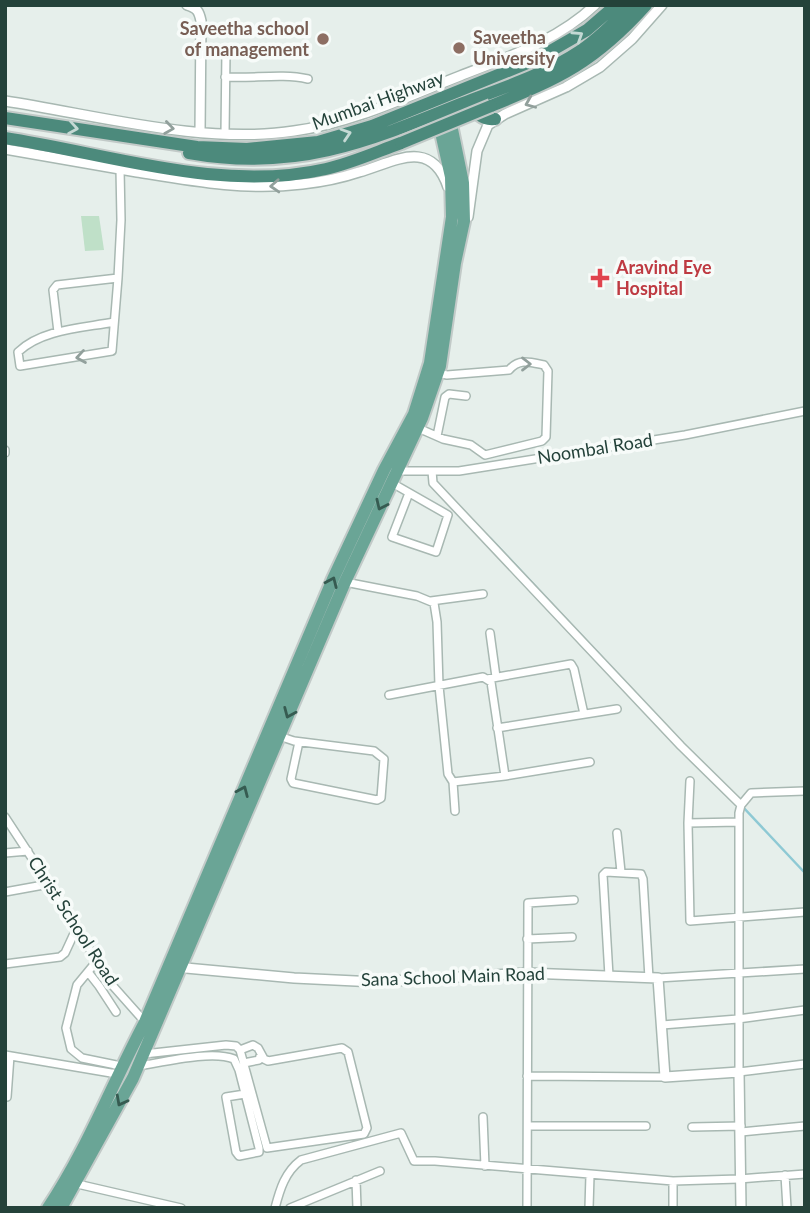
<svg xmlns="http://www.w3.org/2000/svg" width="810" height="1213" font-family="Lato,sans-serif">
	<rect width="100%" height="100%" fill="#e6efeb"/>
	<path fill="#bfe0c8" d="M81,216H99L104,250L85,251Z"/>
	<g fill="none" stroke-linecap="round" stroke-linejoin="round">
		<path stroke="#8ec9d4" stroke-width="2.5" d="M490,538L627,684
			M742,806L805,873"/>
		<g stroke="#a8b8b2" stroke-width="10">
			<path id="minor" d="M201,51L259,50
				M225,77C252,79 281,73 308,79
				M225,134L226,51
				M114,322C83,328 42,329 18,352L20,366L112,351L118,278
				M58,332L53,290L57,285L118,278L121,220L120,169
				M418,428L443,439L471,445L485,455L542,441L546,437L548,371L544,365C530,362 519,358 509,370L447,375L437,373
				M437,436L445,397L449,394L466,396
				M5,450V453
				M394,471H459L685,435L805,411
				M432,471L433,483L681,746L741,805
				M392,483L448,515L436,552L392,537L409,493
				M345,582L417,596L434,603L437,622L439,686L448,774L453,782
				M431,601L483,594
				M490,633L496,677
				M487,679L571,664L574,669L584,714
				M389,695L483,677L491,682L505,776
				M497,728L617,709
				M279,736L294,741L374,751L384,759L381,798L377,800L293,783L291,779L299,742
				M805,791L751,793L741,805L739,813V1072L805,1064
				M455,811L453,782L505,776L590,762
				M5,817L77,927L105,977L145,1022
				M739,822L688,823L690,921L805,912
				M688,823L690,781
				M617,833L621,872
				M5,853L28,851
				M5,892L49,884
				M527,939L572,937
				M96,962L77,985L66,1028L71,1049L82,1058L121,1066
				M5,964L60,957L65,953L77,927
				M88,972L99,986L116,1012
				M609,976L603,875L606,872L641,874L643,879L649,978
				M658,978L805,969
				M662,1025L738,1019L805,1010
				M144,1054L226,1045L236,1046L240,1050L253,1045L258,1048L264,1059L268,1061L342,1048L348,1052L367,1128L364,1134L267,1148L240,1050
				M5,1055L117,1074
				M244,1063L259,1060L260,1056
				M139,1066C164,1062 212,1050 234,1059L239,1070L259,1148V1152L239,1156L236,1152L226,1097L245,1094
				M527,1076L665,1077
				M7,1097L10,1056
				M483,1117L485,1166
				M528,1126H646
				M692,1127L741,1126
				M741,1132L805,1126
				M785,1175L787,1208
				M356,1180L357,1208
				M73,1183L181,1208
				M275,1208C280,1189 285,1172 301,1160L401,1133L414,1161H435L673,1181L739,1179L805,1174
				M290,1208L380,1171
				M527,1208L528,903L574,900
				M589,1208L590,1175
				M673,1208V1181"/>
		</g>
		<g stroke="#a8b8b2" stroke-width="12">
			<path id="tertiary" d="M187,5C197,8 199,11 201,21L200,132
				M5,101C97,115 203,145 294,131C352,123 406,97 460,76C508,57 557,41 595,5
				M5,149C49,157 93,164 137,172C192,181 245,191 302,184C321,182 341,178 359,172C394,162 431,137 448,187
				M468,217L477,151L488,125L505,114L566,87L600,67L632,39L662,5
				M175,967L294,978L376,982L527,973L658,978L665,1077L739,1072L741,1208"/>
		</g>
		<g stroke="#c2cac8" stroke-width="16">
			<path id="primary" d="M48,1208C87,1150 112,1084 145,1022L333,579L384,470L414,414L430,363L452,217L451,177L438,119
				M61,1208L133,1078L345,582L422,418L440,366L455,263L464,221L463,183L448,110"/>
		</g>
		<g stroke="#c2cac8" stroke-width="16">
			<path id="trunk" d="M478,102C474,115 483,120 495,119
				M491,106C560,78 595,62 646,5
				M5,118L197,147L247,149L318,142L372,126L535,60L587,30L616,5
				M5,138C109,154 221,193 326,169C352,163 376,152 401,143
				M189,153C295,172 367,142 463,103C502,88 544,75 580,51C599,38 615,22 631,5"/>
		</g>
		<use href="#minor" stroke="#fff" stroke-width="7"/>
		<use href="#tertiary" stroke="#fff" stroke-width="9"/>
		<use href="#primary" stroke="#6aa596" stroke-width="12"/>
		<use href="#trunk" stroke="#4c8a7c" stroke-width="12"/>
		<g stroke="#c2cac8" stroke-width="16" stroke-linecap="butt">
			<path id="trunk-bridge" d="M401,143L491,106"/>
		</g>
		<use href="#trunk-bridge" stroke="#4c8a7c" stroke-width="12"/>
	</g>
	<defs><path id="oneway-chevron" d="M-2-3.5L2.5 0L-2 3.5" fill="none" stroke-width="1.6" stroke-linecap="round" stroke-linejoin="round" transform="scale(1.75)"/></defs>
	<g stroke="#c4d9d4">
		<use href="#oneway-chevron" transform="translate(578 36) rotate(-33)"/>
		<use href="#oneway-chevron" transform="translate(73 128) rotate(9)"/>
		<use href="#oneway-chevron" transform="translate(346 134) rotate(-18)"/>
	</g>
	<g stroke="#92a09c">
		<use href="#oneway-chevron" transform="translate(530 103) rotate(157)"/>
		<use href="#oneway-chevron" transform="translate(169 128) rotate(8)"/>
		<use href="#oneway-chevron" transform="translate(275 186) rotate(177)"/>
		<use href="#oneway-chevron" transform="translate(81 357) rotate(171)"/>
		<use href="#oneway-chevron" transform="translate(526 364)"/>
	</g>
	<g stroke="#365b51">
		<use href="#oneway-chevron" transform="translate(381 505) rotate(115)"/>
		<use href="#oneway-chevron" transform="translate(332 582) rotate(-66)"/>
		<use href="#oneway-chevron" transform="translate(289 713) rotate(113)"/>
		<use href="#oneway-chevron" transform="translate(243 791) rotate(-67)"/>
		<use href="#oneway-chevron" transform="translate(121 1101) rotate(118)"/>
	</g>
	<g fill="#8d6e63" stroke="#f7fbf9" stroke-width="2.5">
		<circle cx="323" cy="39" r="7"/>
		<circle cx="459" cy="48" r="7"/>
	</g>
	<path fill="#e0444e" stroke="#f7fbf9" stroke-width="2.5" d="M596.5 267.5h7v7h7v7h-7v7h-7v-7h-7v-7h7z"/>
	<g text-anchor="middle" stroke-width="7" stroke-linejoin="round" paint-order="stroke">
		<g font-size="18" font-weight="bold" fill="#785e54" stroke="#f7fbf9" text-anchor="end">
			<text x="309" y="35">Saveetha school<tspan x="309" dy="21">of management</tspan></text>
			<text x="473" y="44" text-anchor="start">Saveetha<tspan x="473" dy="21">University</tspan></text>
		</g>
		<g font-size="18" fill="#24423a" stroke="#f7fbf9">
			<text transform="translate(378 101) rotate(-20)" y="6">Mumbai Highway</text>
			<text transform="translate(595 449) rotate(-9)" y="6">Noombal Road</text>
			<text transform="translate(73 921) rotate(57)" y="6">Christ School Road</text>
			<text transform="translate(453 977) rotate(-2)" y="6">Sana School Main Road</text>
		</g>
		<g font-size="18" font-weight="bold" fill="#be3a42" stroke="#f7fbf9" text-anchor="start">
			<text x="616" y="274">Aravind Eye<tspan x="616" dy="21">Hospital</tspan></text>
		</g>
	</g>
	<rect width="810" height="1213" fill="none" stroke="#24423a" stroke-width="14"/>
</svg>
